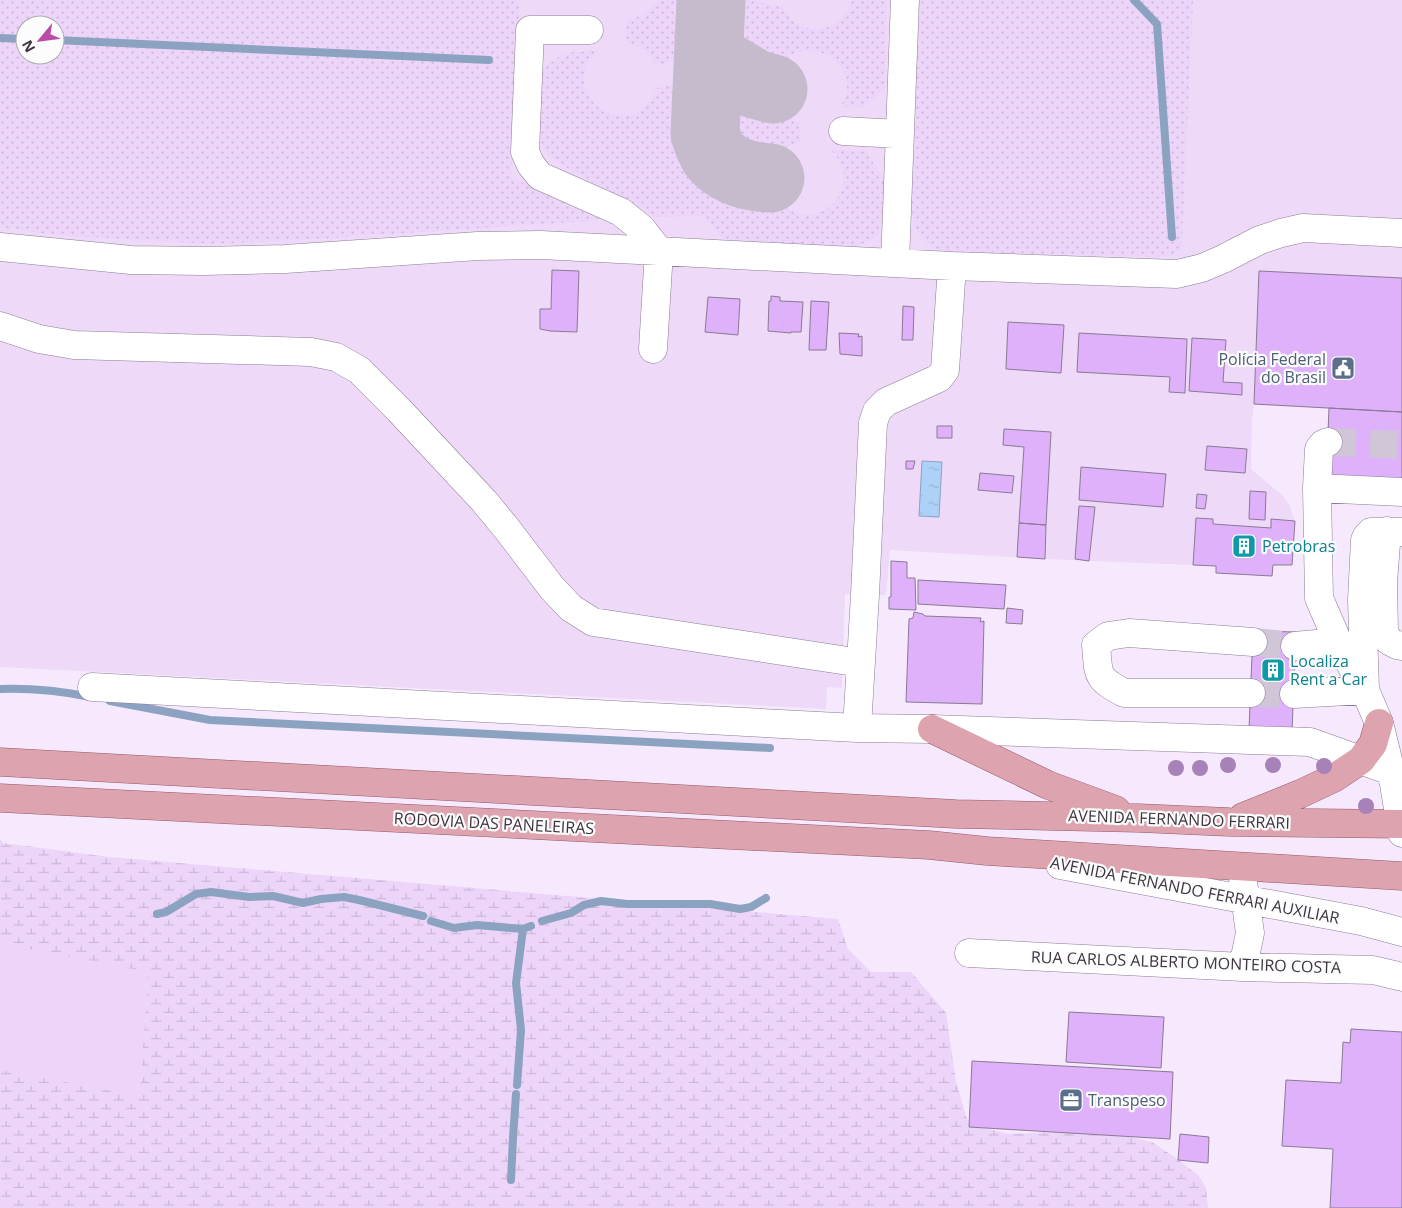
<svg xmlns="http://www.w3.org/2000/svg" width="1402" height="1208" font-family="'Open Sans',sans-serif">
	<defs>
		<pattern id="grass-dots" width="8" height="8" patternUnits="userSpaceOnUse" patternTransform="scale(1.25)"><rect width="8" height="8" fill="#edd5fa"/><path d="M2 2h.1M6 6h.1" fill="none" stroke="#ccb7d7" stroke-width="1.8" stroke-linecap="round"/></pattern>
		<pattern id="wetland-marsh" width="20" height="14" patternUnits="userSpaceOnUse" patternTransform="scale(1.25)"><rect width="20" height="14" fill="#edd5fa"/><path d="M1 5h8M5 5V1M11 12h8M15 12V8" fill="none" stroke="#ccb7d7"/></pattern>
		<pattern id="water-ripples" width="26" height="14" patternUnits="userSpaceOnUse" patternTransform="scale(1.25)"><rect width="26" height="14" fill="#aed1f8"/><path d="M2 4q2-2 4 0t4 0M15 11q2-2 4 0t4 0" fill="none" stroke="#97b4d6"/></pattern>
	</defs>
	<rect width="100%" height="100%" fill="#f6e9fe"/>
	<path fill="#eed9f9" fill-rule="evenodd" d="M0,0H1402V412L1254,405L1252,421L1251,469L1283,496L1289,504L1295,521L1292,565H1273L1272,576L1216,573V566L1045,559L890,550L886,595L845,594L842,688L827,687L826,709L0,667ZM25,25H55V55H25Z"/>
	<path fill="url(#grass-dots)" fill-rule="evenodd" d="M0,0H520L511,177L604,220L302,240L213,244L56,235L0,227ZM25,25H55V55H25Z
		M657,0H706V39C688,57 680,61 655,65C648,53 640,45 626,42L627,20C640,17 650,12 657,0Z
		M728,0H756L762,3L782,6C786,13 790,20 797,24C819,37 846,24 852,0H887L885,89L864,107H841C844,100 848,92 847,84C844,56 809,41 787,58C780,63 777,70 774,78L755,70L738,58L726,41Z
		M918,0H1193L1182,240L1179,252L1168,256L1157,257L939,251C920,240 914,232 912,211Z
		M598,50C595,53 592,56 590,59C564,102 634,146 657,88L681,83L703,73L700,130L707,150L718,166L734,179L752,187L772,189C800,245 865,199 837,157C835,154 832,151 829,149L865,151L884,178L885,227C868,243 862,246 839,249L727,245L704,216L655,217L560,164C553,158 545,153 541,144C532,128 537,91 538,72L564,53Z
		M724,74C742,90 752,95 776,101C782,112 789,117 801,123L800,143C786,144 778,155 772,166C749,165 727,155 723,129C722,124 723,119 723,114C723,100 724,87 724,74Z"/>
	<path fill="url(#wetland-marsh)" d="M0,838L3,843L110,857L838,919L848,949L871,972H911L946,1013L956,1081L967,1119L969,1120L971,1125L1009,1134L1100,1130L1152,1142L1176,1158L1199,1176L1206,1188L1208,1208H0Z"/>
	<path fill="#edd5fa" d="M0,943L148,972L140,1096L0,1070Z"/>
	<path fill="url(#water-ripples)" stroke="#8ca2c1" d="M922,461L942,462L939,517L919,516Z"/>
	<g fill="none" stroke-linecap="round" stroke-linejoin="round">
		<path stroke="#8ca2c1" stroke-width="8" d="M1134,0L1157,24L1172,237
			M0,38L25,39
			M55,40L489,60
			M0,689C31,688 61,691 91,697
			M110,701L210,720L770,748
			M157,914L166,912L196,894L211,892L249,897L273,896L303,903L321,899L344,897L359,900L423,916
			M431,921L454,928L477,925L523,929L531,926
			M542,921L571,913L584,905L601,901L627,904H710L740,909L751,907L766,898
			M517,1085L521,1030L516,983L523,929
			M511,1180L513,1138L516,1094"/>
		<path stroke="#c6bacd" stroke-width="69" d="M711,0L705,134C708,141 710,150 715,156C729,172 750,177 770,178
			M709,36L711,50L718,62L755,84L773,89"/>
	</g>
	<path fill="#dfb1fa" stroke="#897a92" d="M552,270L579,271L577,332L550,331L540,329V309H551Z
		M1259,271L1402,278V412L1254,404Z
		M771,296L780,297V301L803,302L801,332H791V333L768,331L769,301H771Z
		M708,297L740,299L738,335L705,332Z
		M811,301L829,302L826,350H809Z
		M903,306L914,307L913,340H902Z
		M1008,322L1064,325L1061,373L1006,369Z
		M839,333L859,334L858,337L862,336V356L840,354Z
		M1079,333L1187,339L1185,393L1169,392L1170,377L1077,372Z
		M1192,338L1226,340L1223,382L1242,383V395L1189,391Z
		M1329,408L1402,412V486L1326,482Z
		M937,426H952V438H937Z
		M1004,429L1051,432L1046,525L1019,523L1024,447L1003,445Z
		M1207,446L1247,449L1245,473L1205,470Z
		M906,461H915L913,469H906Z
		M1081,467L1166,474L1163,507L1079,500Z
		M980,473L1014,476L1012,493L978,490Z
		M1250,491L1266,492L1265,520L1249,519Z
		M1197,494L1207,495L1205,509L1196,508Z
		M1079,506L1095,507L1089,561L1075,559Z
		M1196,518L1213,519V524L1271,528V519L1295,521L1292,565H1273L1272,576L1216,573V566L1193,565Z
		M1019,523L1046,525L1045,559L1017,557Z
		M891,561L907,562V578H915L916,610L889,609V597H891Z
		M918,580L1006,585L1004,609L918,604Z
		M1007,608L1023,610L1022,624L1006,623Z
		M914,612L923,614L925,616L981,618L980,622L984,621L982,704L906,702L909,619L913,618Z
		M1253,631L1296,632L1292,731L1249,729Z
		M1069,1012L1164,1017L1161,1068L1066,1062Z
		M1351,1029L1402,1032V1208H1330L1333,1149L1282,1146L1286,1080L1341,1083L1343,1042L1350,1043Z
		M972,1061L1173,1072L1170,1139L969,1127Z
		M1180,1134L1209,1137L1208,1163L1178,1160Z"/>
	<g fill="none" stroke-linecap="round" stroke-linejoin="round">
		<path stroke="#d1c5d8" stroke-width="28" stroke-dasharray="28 14" stroke-linecap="butt" d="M1328,442L1402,445
			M1253,642L1295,646
			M1251,693L1294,694"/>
		<g stroke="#8b7c94" stroke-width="29">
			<path id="minor" d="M589,30H530L525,152L531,165L540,176L621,212L642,229L659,251L653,349
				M843,131L900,134
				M0,247L131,260L203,261L285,259L478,246L541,245L952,266L1177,274L1202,268L1223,259L1260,240L1281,233L1303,228L1402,233
				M895,263L905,0
				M0,326L39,339L74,345L311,352L336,357L359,370L399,410L484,501L507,529L552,588L571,608L593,622L861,663
				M1328,442L1323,444L1319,449L1317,488L1319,598L1338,642L1365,690L1379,723L1394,784L1402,833
				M1317,488L1402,492
				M1387,531L1383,582L1384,632L1389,641L1397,645L1402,646
				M1295,646L1338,642
				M92,687L857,728L932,729L1310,742L1391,771
				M1251,693H1124C1095,677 1099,676 1096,645L1108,636L1129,633L1253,642
				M1294,694L1365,690L1362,600L1365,540L1367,536L1371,532H1402
				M857,728L865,595L873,423L877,411L886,402L939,378L945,370L952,266
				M1060,865L1361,921L1402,932
				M969,953L1243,967L1373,970L1402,977
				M1243,967L1250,933L1243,882"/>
		</g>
		<g stroke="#965667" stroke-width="29">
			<path id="major" d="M932,729L1048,785L1116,810
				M0,762L956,814L1138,818L1229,822L1402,824
				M0,798L929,845L987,851L1402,876
				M1243,817L1300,794L1334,778L1361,760L1373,744L1379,723"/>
		</g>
		<use href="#minor" stroke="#fff" stroke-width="28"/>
		<use href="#major" stroke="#dda4b0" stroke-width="28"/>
	</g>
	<g fill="#a682b8">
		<circle cx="1228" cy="765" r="8"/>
		<circle cx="1273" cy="765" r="8"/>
		<circle cx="1324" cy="766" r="8"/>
		<circle cx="1176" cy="768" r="8"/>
		<circle cx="1200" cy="768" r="8"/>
		<circle cx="1366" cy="806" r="8"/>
	</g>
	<defs>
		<g id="civic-square" transform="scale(1.25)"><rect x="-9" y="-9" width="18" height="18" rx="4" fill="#5c6f8a" stroke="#fcfcfc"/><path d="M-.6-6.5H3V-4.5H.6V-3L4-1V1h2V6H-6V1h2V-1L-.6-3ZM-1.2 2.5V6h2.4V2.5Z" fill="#fff"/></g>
		<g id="building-square" transform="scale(1.25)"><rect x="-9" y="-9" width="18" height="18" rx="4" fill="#0f9aa8" stroke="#fcfcfc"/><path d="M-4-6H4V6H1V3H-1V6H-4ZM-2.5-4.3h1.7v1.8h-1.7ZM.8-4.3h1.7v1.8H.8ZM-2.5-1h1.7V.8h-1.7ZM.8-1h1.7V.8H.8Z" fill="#fff"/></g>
		<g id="office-square" transform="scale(1.25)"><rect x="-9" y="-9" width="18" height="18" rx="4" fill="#5c6f8a" stroke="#fcfcfc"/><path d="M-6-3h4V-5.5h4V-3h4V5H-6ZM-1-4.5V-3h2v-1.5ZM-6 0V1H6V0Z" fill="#fff"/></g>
	</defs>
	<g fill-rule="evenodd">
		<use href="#civic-square" x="1343" y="368"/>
		<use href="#building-square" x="1244" y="546"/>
		<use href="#building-square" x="1273" y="670"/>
		<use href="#office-square" x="1071" y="1100"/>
	</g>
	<g text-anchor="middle" stroke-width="4.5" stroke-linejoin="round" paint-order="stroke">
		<g font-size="16" fill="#4e5e75" stroke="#fcfcfc" text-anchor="end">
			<text x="1326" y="365">Polícia Federal<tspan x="1326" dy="18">do Brasil</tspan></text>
			<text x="1088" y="1106" text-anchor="start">Transpeso</text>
		</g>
		<g font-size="16" fill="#0d838f" stroke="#fcfcfc" text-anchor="start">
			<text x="1262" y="552">Petrobras</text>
			<text x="1290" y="667">Localiza<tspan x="1290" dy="18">Rent a Car</tspan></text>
		</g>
		<g font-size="16" fill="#3c3540" stroke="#fcfcfc">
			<text transform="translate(1179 819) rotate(2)" y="6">AVENIDA FERNANDO FERRARI</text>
			<text transform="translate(494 823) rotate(3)" y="6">RODOVIA DAS PANELEIRAS</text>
			<text transform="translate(1195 890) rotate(11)" y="6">AVENIDA FERNANDO FERRARI AUXILIAR</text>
			<text transform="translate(1186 962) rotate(2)" y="6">RUA CARLOS ALBERTO MONTEIRO COSTA</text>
		</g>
	</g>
	<g transform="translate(40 40) rotate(241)"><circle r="24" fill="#fcfcfc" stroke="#afacb1"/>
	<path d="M0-4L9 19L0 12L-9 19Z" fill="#bc4ba8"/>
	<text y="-8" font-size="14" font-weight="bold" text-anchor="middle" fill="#3c3540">N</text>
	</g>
</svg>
